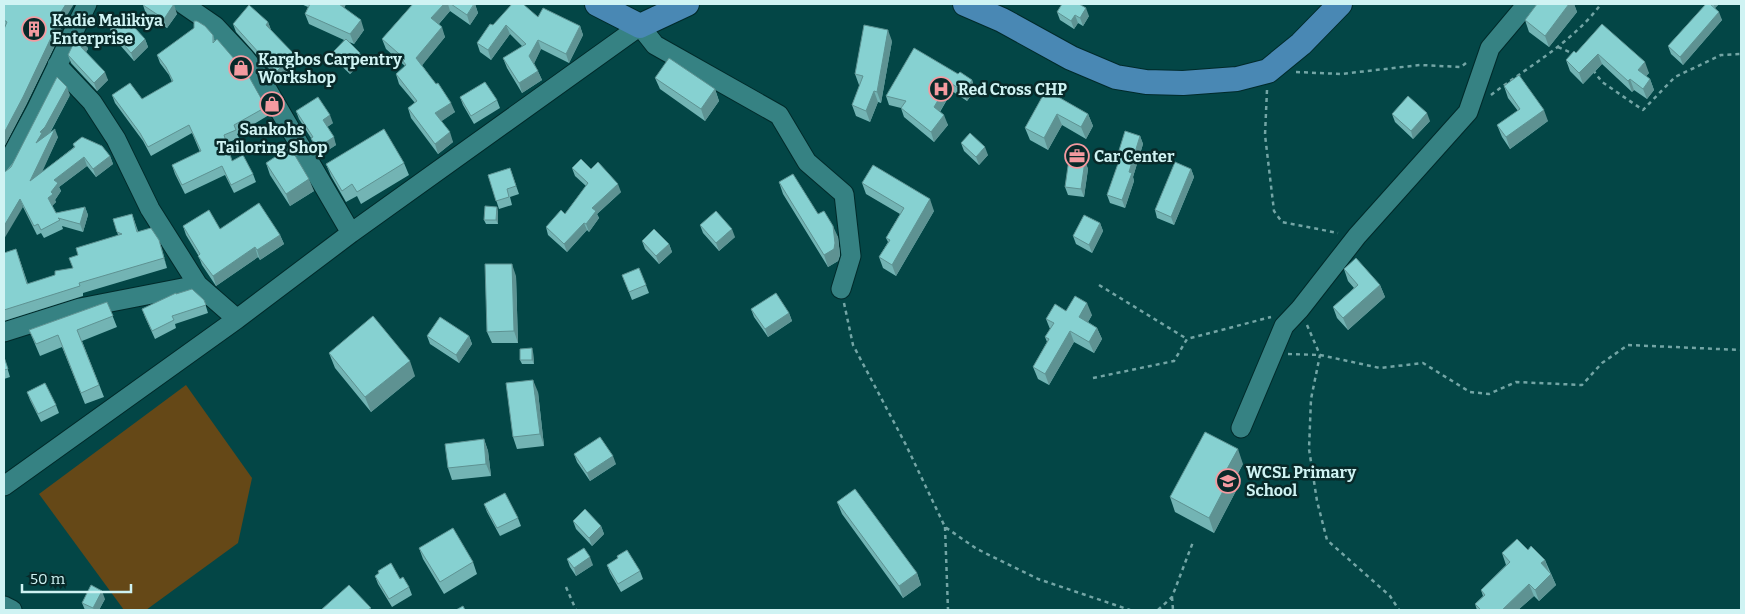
<svg xmlns="http://www.w3.org/2000/svg" width="1745" height="614" font-family="Bitter,serif">
	<rect width="100%" height="100%" fill="#034646"/>
	<path fill="#654817" d="M186,385L252,478L238,543L146,610H124L39,494Z"/>
	<g fill="none" stroke-linecap="round" stroke-linejoin="round">
		<g stroke="#002a2a" stroke-width="21">
			<path id="minor" d="M183,4L215,26L244,57L260,77L351,233
				M57,65L92,102L116,139L150,209L198,285L237,319
				M4,170L36,110L87,4
				M4,332L80,308L198,285
				M1241,428L1284,326L1300,309L1357,236L1468,112L1490,48L1527,4
				M4,486L237,319L351,233L640,26L655,45L779,115L807,162L844,194L851,256L841,289
				M4,606L12,610"/>
		</g>
		<g stroke="#002a2a" stroke-width="26">
			<path id="major" d="M597,4L640,26L687,4
				M965,4L1002,20L1071,58L1116,77L1146,82L1183,83L1237,79L1268,71L1301,44L1340,4"/>
		</g>
		<path stroke="#73a5a5" stroke-width="2.5" stroke-dasharray="4 4" stroke-linecap="butt" d="M1558,47L1574,54
			M1593,70L1602,82L1643,110L1675,77L1721,55L1741,54
			M1296,72L1341,74L1420,65L1461,67L1466,63
			M1267,90L1265,135L1274,211L1282,222L1338,233
			M1491,95C1529,66 1573,42 1601,4
			M1099,285L1187,339
			M844,303L853,345L906,445L945,527L977,549L1038,579L1130,610
			M1307,325L1320,355L1311,399L1309,449L1317,501L1327,540L1390,596L1399,610
			M1288,354L1320,355L1380,368L1423,363L1470,392L1489,394L1516,382L1582,385L1602,363L1628,345L1741,350
			M1093,378L1174,361L1187,339L1271,317
			M945,527L948,610
			M566,587L576,610
			M1172,597L1173,610
			M1158,610L1172,597L1193,542"/>
		<use href="#minor" stroke="#368283" stroke-width="19"/>
		<use href="#major" stroke="#4988b4" stroke-width="24"/>
	</g>
	<path fill="#73b4b4" d="M4,4L60,27L62,31L26,105L4,147V29L5,27H4Z
		M301,4H346L344,8L364,30L354,44L349,42L363,61L350,74L335,60L333,52L344,40L309,24L305,14L308,7Z
		M413,4H475L478,13L470,25L450,11L439,24L445,37L422,65L455,112L441,121L453,142L438,154L411,118L408,108L415,103L399,84L396,74L405,67V66L386,49L382,39Z
		M1537,4H1574L1577,12L1549,47L1529,32L1525,20Z
		M1706,4H1719L1715,8L1722,20L1683,65L1671,54L1668,46Z
		M143,5L177,14L167,28L146,14Z
		M1057,12L1089,16L1083,26L1078,23L1074,29L1060,20Z
		M538,17L580,26L583,35L569,63L541,49L534,63L542,80L522,93L507,68L503,58L523,47L510,34L491,60L480,52L477,43L493,25Z
		M268,22L271,30L297,62L279,80L236,32L233,24Z
		M1602,24L1649,73L1646,76L1650,79L1654,90L1647,99L1634,90L1632,92L1602,64L1583,84L1570,71L1566,60L1576,53Z
		M110,29L145,39L148,47L134,61L113,37Z
		M213,35L215,41L266,107L269,115L237,134L239,138L227,143L232,161L253,174L256,182L234,193L225,175L185,194L175,174L172,165L200,152L192,133L151,156L143,141L115,103L112,95L142,99L172,82L169,75L160,63L157,55Z
		M85,41L88,49L86,52L108,80L97,91L71,63L68,55Z
		M892,41L881,103L878,102L870,122L856,116L852,105L860,85H859L855,74Z
		M958,74L972,80L975,90L967,101L952,91L940,112L948,125L934,142L904,117L901,108L889,105L886,96Z
		M655,78L715,89L719,101L705,121L660,89Z
		M1504,86L1548,121L1510,149L1502,137L1497,125L1518,111L1508,98Z
		M1046,90L1088,114L1093,126L1086,139L1062,125L1048,150L1030,140L1025,128Z
		M70,95L50,133L58,137L41,173L74,147L73,144L110,156L113,164L96,177L87,166L59,187L61,191L55,200L56,202L52,206L56,213L85,207L88,215L83,232L62,226L63,229L44,238L41,233L37,235L23,207L6,171Z
		M460,97L497,100L500,108L474,124L463,105Z
		M296,111L333,123L327,127L336,145L319,156L314,146L311,138L299,119Z
		M1392,114L1430,121L1413,139L1395,122Z
		M1140,136L1143,144L1133,177L1134,181L1125,208L1110,203L1107,195L1119,161L1117,157Z
		M961,143L988,155L979,165L964,151Z
		M1085,161L1088,169L1084,197L1068,195L1065,187Z
		M266,163L314,191L290,206L270,175Z
		M404,163L409,175L361,204L357,196L346,202L331,176L326,164Z
		M510,168L519,194L510,197L512,205L499,209L488,175Z
		M572,168L591,169L621,192L597,214L599,218L589,232L587,230L567,252L548,235L546,227L565,214L586,186L575,176Z
		M1191,169L1194,177L1174,225L1157,218L1155,210Z
		M779,182L818,214L838,237L840,255L838,261L828,267L783,194Z
		M862,183L934,211L896,276L883,268L879,257L888,242L886,238L900,214L866,194Z
		M498,211V224H486L484,220Z
		M132,214L138,231L159,240L167,268L83,293V296L4,321V253L16,249L28,284L55,275L73,268L78,255L118,235L113,219Z
		M1100,223L1103,231L1092,253L1076,244L1073,236Z
		M700,225L735,237L719,251L703,233Z
		M183,226L280,235L284,244L260,260L258,257L216,286L202,265L198,255L186,235Z
		M642,241L669,244L672,252L659,264L645,249Z
		M1344,269L1380,285L1385,297L1348,330L1337,318L1333,307L1354,288L1348,281Z
		M622,275L646,285L649,293L632,300Z
		M516,276L518,343H492L487,332Z
		M176,294L204,300L208,313L175,324L176,328L155,339L145,317L142,309Z
		M107,302L117,327L82,341L104,397L85,404L62,347L40,356L29,330Z
		M751,309L789,313L792,321L768,337L754,317Z
		M1066,311L1092,315L1088,322L1097,328L1102,339L1094,353L1074,342L1049,385L1038,379L1033,367L1047,342L1045,337L1050,329L1046,319Z
		M427,336H469L472,344L459,363L430,344Z
		M533,352L534,364H522L520,360Z
		M329,353L415,376L371,412L335,368Z
		M4,357L10,377L4,379Z
		M27,392L56,405L59,413L41,422L30,400Z
		M538,392L544,446L517,449L513,437Z
		M484,439L488,451L491,476L452,480L448,468Z
		M574,454L616,464L590,481L577,462Z
		M1243,464L1235,479L1238,487L1214,533L1175,512L1170,497Z
		M837,502L917,573L921,585L903,598L842,514Z
		M484,504L518,518L521,526L500,536L487,512Z
		M573,521L601,526L604,534L592,546L576,529Z
		M419,548L473,562L477,574L444,594L423,559Z
		M1528,550L1545,560L1556,585L1539,601L1534,596L1518,610H1477L1475,604L1483,596L1481,590L1506,565L1502,553Z
		M617,556L640,571L643,579L621,592L610,573L607,565L618,559Z
		M567,559L593,565L576,576L570,567Z
		M378,571L400,579L409,587L412,595L392,607L378,584L375,576L379,574Z
		M105,599L99,610H85L82,603Z"/>
	<path fill="#5e9292" d="M66,4H74L60,27L62,31L26,105L4,147V133L56,20Z
		M174,4L177,14L167,28L164,19Z
		M338,4H346L341,13Z
		M444,4H448L450,11L435,28L431,18Z
		M475,4L478,13L470,25L467,15Z
		M1569,4H1574L1577,12L1549,47L1545,36Z
		M1713,4H1719L1715,8Z
		M1086,8L1089,16L1083,26L1080,18Z
		M1719,12L1722,20L1683,65L1680,57Z
		M1075,15L1078,23L1074,29L1071,21Z
		M361,20L364,30L354,44L350,34Z
		M268,22L271,30L269,33L266,25Z
		M506,25L510,34L491,60L488,50Z
		M580,26L583,35L569,63L566,54Z
		M442,27L445,37L420,68L416,58Z
		M888,30L892,41L881,103L877,92Z
		M145,39L148,47L134,61L131,53Z
		M538,40L541,49L533,66L529,56Z
		M85,41L88,49L84,55L81,47Z
		M360,53L363,61L350,74L347,66Z
		M294,54L297,62L279,80L276,72Z
		M1598,54L1602,64L1583,84L1579,73Z
		M1645,62L1649,73L1642,81L1638,70Z
		M538,71L542,80L522,93L519,83Z
		M105,72L108,80L97,91L94,83Z
		M1630,79L1634,90L1632,92L1628,81Z
		M1650,79L1654,90L1647,99L1643,89Z
		M972,80L975,90L967,101L964,92Z
		M949,82L952,91L937,116L934,107Z
		M67,87L70,95L48,136L36,143L40,132Z
		M715,89L719,101L705,121L701,109Z
		M874,91L878,102L870,122L866,111Z
		M451,103L455,112L439,123L435,113Z
		M1544,110L1548,121L1510,149L1506,137Z
		M1427,113L1430,121L1413,139L1411,131Z
		M1057,114L1062,125L1048,150L1044,138Z
		M1088,114L1093,126L1086,139L1081,127Z
		M330,115L333,123L326,128L323,120Z
		M944,115L948,125L934,142L931,132Z
		M55,129L58,137L34,190L30,181Z
		M450,132L453,142L438,154L435,144Z
		M1140,136L1143,144L1133,177L1134,181L1125,208L1122,200L1129,172Z
		M334,137L336,145L319,156L316,148Z
		M985,147L988,155L979,165L976,157Z
		M110,156L113,164L96,177L93,169Z
		M84,157L87,166L59,187L61,191L55,200L56,202L51,207L48,198L54,180Z
		M1085,161L1088,169L1084,197L1081,189Z
		M1191,169L1194,177L1174,225L1171,217Z
		M309,179L314,191L290,206L286,194Z
		M618,184L621,192L597,214L599,218L589,232L586,224L592,208Z
		M20,199L23,207L4,239V226Z
		M930,199L934,211L896,276L892,265Z
		M85,207L88,215L83,232L80,224Z
		M497,207L498,211V224L496,220Z
		M584,223L587,230L567,252L564,244Z
		M1100,223L1103,231L1092,253L1089,245Z
		M833,226L838,237L840,255L838,261L828,267L824,255Z
		M732,229L735,237L719,251L716,243Z
		M280,235L284,244L260,260L257,250Z
		M159,240L162,249L167,268L164,258Z
		M669,244L672,252L659,264L656,256Z
		M255,247L258,257L216,286L213,276Z
		M512,264L516,276L518,343L514,331Z
		M1380,285L1385,297L1348,330L1343,318Z
		M1087,303L1092,315L1084,329L1079,317Z
		M789,313L792,321L768,337L765,329Z
		M1097,328L1102,339L1094,353L1089,342Z
		M1070,331L1074,342L1049,385L1045,374Z
		M469,336L472,344L459,363L456,355Z
		M532,348L533,352L534,364L532,360Z
		M410,361L415,376L371,412L365,397Z
		M533,380L538,392L544,446L540,434Z
		M484,439L488,451L491,476L486,464Z
		M1238,449L1243,464L1235,479L1238,487L1214,533L1209,518L1227,469Z
		M613,456L616,464L590,481L587,473Z
		M601,526L604,534L592,546L589,538Z
		M590,557L593,565L576,576L574,568Z
		M1545,560L1549,572L1541,563Z
		M917,573L921,585L903,598L899,586Z
		M1551,574L1556,585L1539,601L1535,590Z
		M1529,584L1534,596L1518,610H1502Z
		M102,591L105,599L99,610H94L93,608Z"/>
	<path fill="#86d1d1" stroke="#5e9292" d="M4,4H66L56,20L58,23L23,97L4,133V29L7,22L4,20Z
		M144,4H174L164,19L143,5Z
		M310,4H339L361,20L350,34L305,14Z
		M413,4H444L431,18L442,27L416,58L436,84L438,83L451,103L435,113L450,132L435,144L408,108L417,101L396,74L406,65L403,61L405,59L382,39Z
		M451,4H474L467,15Z
		M512,4H523L538,17L543,8L580,26L566,54L538,40L529,56L538,71L519,83L503,58L526,44L506,25L488,50L477,43L490,24L493,25Z
		M1062,4H1079L1086,8L1080,18L1075,15L1071,21L1057,12Z
		M1537,4H1569L1545,36L1525,20Z
		M1706,4H1710L1719,12L1680,57L1668,46Z
		M249,5L268,22L266,25L294,54L276,72L233,24Z
		M124,16L145,39L131,53L110,29Z
		M194,21H197L205,26L213,35V43L217,39L248,75L266,107L234,125L236,130L224,135L232,161L243,155L253,174L231,185L222,166L182,185L172,165L201,151L189,125L148,147L140,133L112,95L130,83L142,99L173,81L166,67L157,55L194,28Z
		M1602,24L1645,62L1638,70L1650,79L1643,89L1630,79L1628,81L1598,54L1579,73L1566,60L1574,51L1576,53Z
		M864,25L888,30L877,92L874,91L866,111L852,105L863,76L855,74Z
		M77,36L85,41L81,47L105,72L94,83L68,55Z
		M346,39L360,53L347,66L333,52Z
		M914,48L958,74L960,72L972,80L964,92L949,82L934,107L944,115L931,132L901,108L906,101L886,96Z
		M669,58L715,89L701,109L655,78Z
		M1519,75L1544,110L1506,137L1497,125L1520,109L1504,86Z
		M57,77L67,87L45,127L40,132L42,133L36,143L55,129L30,181L75,147L73,144L82,137L102,146L110,156L93,169L84,157L54,180L58,183L51,192L53,194L48,198L56,213L85,207L80,224L58,218L60,220L41,230L38,224L34,226L20,199L4,226V172L6,171L11,167Z
		M485,82L497,100L471,116L460,97Z
		M1046,90L1088,114L1081,127L1057,114L1044,138L1025,128Z
		M1408,96L1427,113L1411,131L1392,114Z
		M318,97L330,115L323,120L334,137L316,148L311,138L313,137L296,111Z
		M384,129L404,163L357,192L352,184L342,191L326,164Z
		M1125,131L1140,136L1129,172L1132,173L1122,200L1107,195L1120,158L1117,157Z
		M970,133L985,147L976,157L961,143Z
		M290,147L309,179L286,194L266,163Z
		M581,159L591,169L598,162L618,184L592,208L596,211L586,224L584,223L564,244L546,227L561,210L565,214L588,183L572,168Z
		M1069,159L1085,161L1081,189L1065,187Z
		M1175,162L1191,169L1171,217L1155,210Z
		M873,165L930,199L892,265L879,257L890,240L886,238L904,208L862,183Z
		M510,168L516,186L507,189L509,197L496,201L488,175Z
		M793,174L818,214L824,211L833,226L835,243L834,249L824,255L779,182Z
		M259,203L280,235L257,250L255,247L213,276L198,256L200,254L183,226L209,210L220,229Z
		M485,206L497,207L496,220H484Z
		M716,211L732,229L716,243L700,225Z
		M132,214L137,232L151,228L159,240L164,258L79,283L80,286L4,310V253L16,249L27,284L55,275V271L73,268L69,258L78,255L76,248L122,234L117,232L113,219Z
		M1084,215L1100,223L1089,245L1073,236Z
		M654,229L669,244L656,256L642,241Z
		M1356,258L1380,285L1343,318L1333,307L1358,285L1344,269Z
		M485,264H512L514,331L487,332Z
		M639,268L646,285L629,292L622,275Z
		M192,289L204,300L206,305L172,316L174,320L152,331L142,309L176,293V294Z
		M776,293L789,313L765,329L751,309Z
		M1075,296L1087,303L1079,317L1097,328L1089,342L1070,331L1045,374L1033,367L1049,339L1045,337L1054,323L1046,319L1055,304L1066,311Z
		M107,302L113,316L77,330L99,385L81,393L58,335L36,344L29,330Z
		M373,316L410,361L365,397L329,353Z
		M440,317L469,336L456,355L427,336Z
		M532,348V360H520V349Z
		M4,357L8,369L4,370Z
		M533,380L540,434L513,437L506,383Z
		M45,383L56,405L38,414L27,392Z
		M1205,432L1238,449L1227,469L1233,472L1209,518L1170,497Z
		M600,437L613,456L587,473L574,454Z
		M484,439L486,464L448,468L445,444Z
		M855,489L917,573L899,586L837,502Z
		M505,493L518,518L497,528L484,504Z
		M585,509L601,526L589,538L573,521Z
		M453,528L473,562L440,582L419,548Z
		M1517,539L1528,550L1531,546L1545,560L1541,563L1551,574L1535,590L1529,584L1502,610H1481L1475,604L1485,595L1481,590L1510,562L1502,553Z
		M584,548L590,557L574,568L567,559Z
		M627,550L640,571L618,584L607,565L618,558L617,556Z
		M391,563L400,579L403,577L409,587L389,599L375,576L379,573L378,571Z
		M91,585L102,591L93,608L82,603Z
		M349,585L371,608L368,610H321Z
		M463,606L465,610H456Z"/>
	<defs>
		<g id="building-ring" transform="scale(1.25)"><circle r="9.5" fill="#082929" stroke="#f49aa0" stroke-width="1.5"/><path d="M-4-6H4V6H1V3H-1V6H-4ZM-2.5-4.3h1.7v1.8h-1.7ZM.8-4.3h1.7v1.8H.8ZM-2.5-1h1.7V.8h-1.7ZM.8-1h1.7V.8H.8Z" fill="#f49aa0"/></g>
		<g id="shop-ring" transform="scale(1.25)"><circle r="9.5" fill="#082929" stroke="#f49aa0" stroke-width="1.5"/><path d="M-5-2.5h2.3a2.7 3.5 0 0 1 5.4 0H5L5.5 6h-11ZM-1.5-2.5h3a1.5 2.3 0 0 0-3 0Z" fill="#f49aa0"/></g>
		<g id="hospital-ring" transform="scale(1.25)"><circle r="9.5" fill="#082929" stroke="#f49aa0" stroke-width="1.5"/><path d="M-5-5h3v3.5h4V-5h3V5h-3V1.5h-4V5h-3Z" fill="#f49aa0"/></g>
		<g id="office-ring" transform="scale(1.25)"><circle r="9.5" fill="#082929" stroke="#f49aa0" stroke-width="1.5"/><path d="M-6-3h4V-5.5h4V-3h4V5H-6ZM-1-4.5V-3h2v-1.5ZM-6 0V1H6V0Z" fill="#f49aa0"/></g>
		<g id="school-ring" transform="scale(1.25)"><circle r="9.5" fill="#082929" stroke="#f49aa0" stroke-width="1.5"/><path d="M0-5L7-2L0 1L-7-2ZM-4 1L0 2.5L4 1V4Q0 6-4 4Z" fill="#f49aa0"/></g>
	</defs>
	<g fill-rule="evenodd">
		<use href="#building-ring" x="34" y="29"/>
		<use href="#shop-ring" x="241" y="68"/>
		<use href="#hospital-ring" x="941" y="89"/>
		<use href="#shop-ring" x="272" y="104"/>
		<use href="#office-ring" x="1077" y="156"/>
		<use href="#school-ring" x="1228" y="481"/>
	</g>
	<g text-anchor="middle" stroke-width="5" stroke-linejoin="round" paint-order="stroke">
		<g font-size="16" font-weight="bold" fill="#cff3f3" stroke="#082929" text-anchor="start">
			<text x="52" y="26">Kadie Malikiya<tspan x="52" dy="18">Enterprise</tspan></text>
			<text x="258" y="65">Kargbos Carpentry<tspan x="258" dy="18">Workshop</tspan></text>
			<text x="958" y="95">Red Cross CHP</text>
			<text x="272" y="135" text-anchor="middle">Sankohs<tspan x="272" dy="18">Tailoring Shop</tspan></text>
			<text x="1094" y="162">Car Center</text>
			<text x="1246" y="478">WCSL Primary<tspan x="1246" dy="18">School</tspan></text>
		</g>
	</g>
	<rect width="1745" height="614" fill="none" stroke="#cff3f3" stroke-width="10"/>
	<path d="M22 584v8h109v-8" fill="none" stroke="#cff3f3" stroke-width="2.5"/>
	<text x="30" y="584" font-size="15" fill="#cff3f3" stroke="#082929" stroke-width="4" paint-order="stroke">50 m</text>
</svg>
